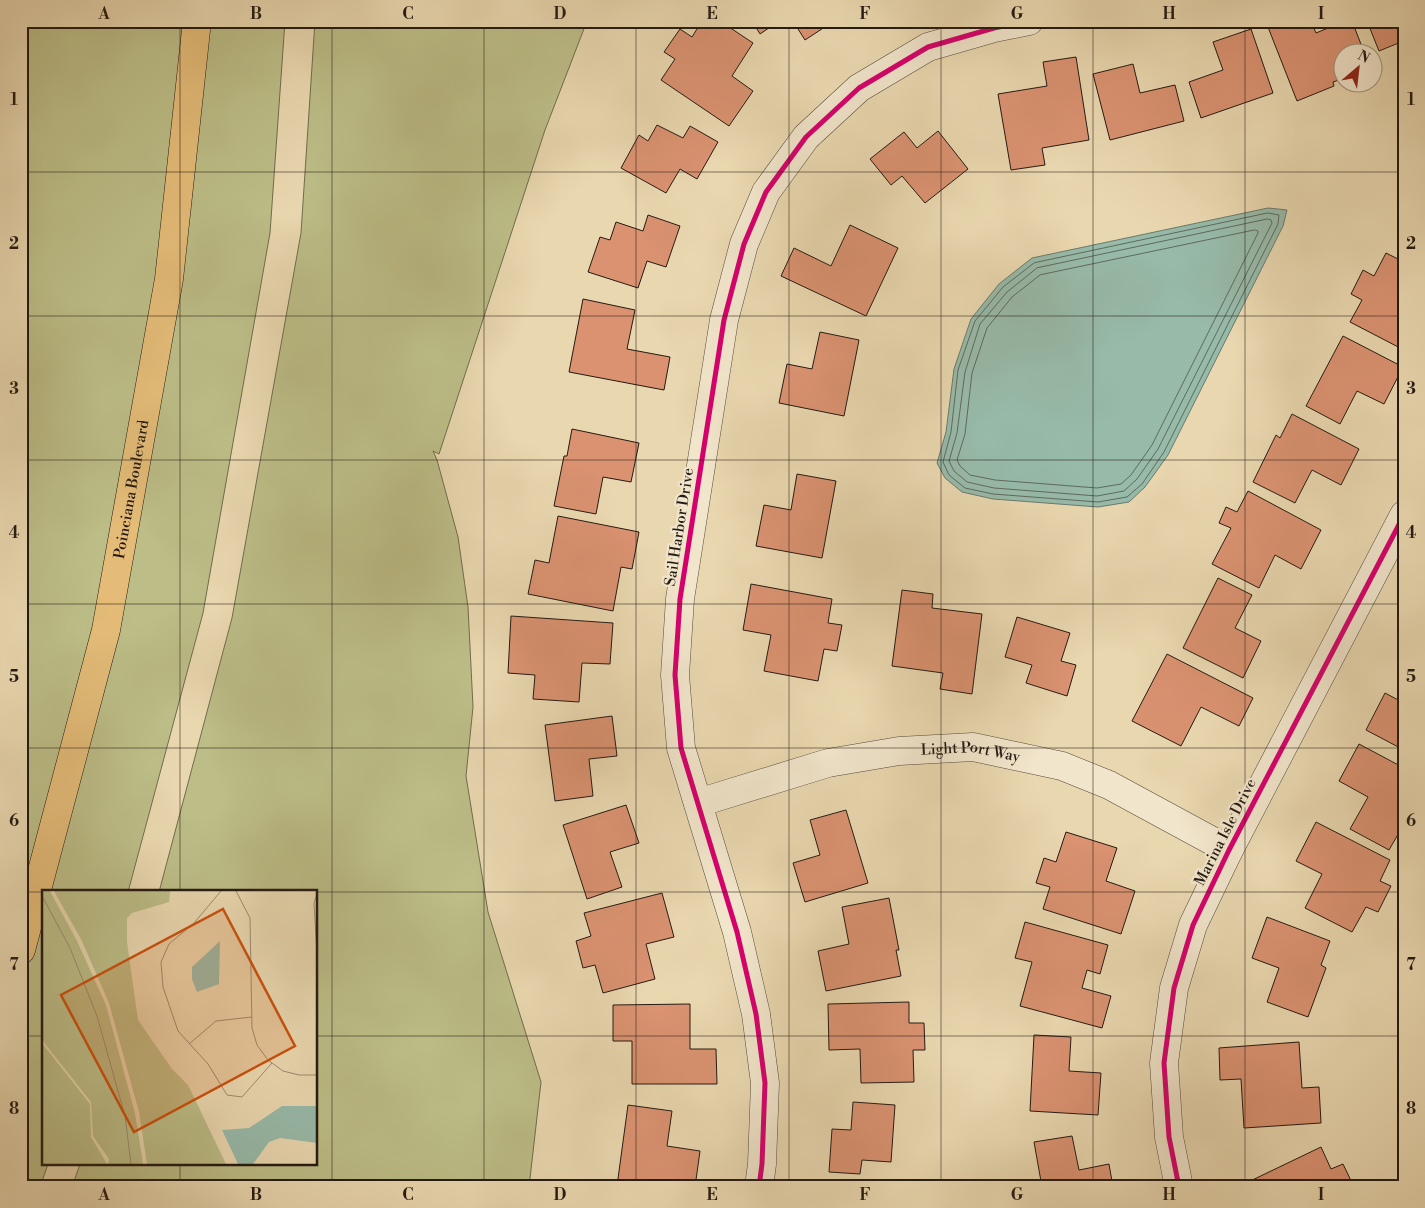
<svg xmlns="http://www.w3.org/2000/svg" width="1425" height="1208" font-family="'Libre Bodoni',serif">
	<rect width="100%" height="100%" fill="#e9d7af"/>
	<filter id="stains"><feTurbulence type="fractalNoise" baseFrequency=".004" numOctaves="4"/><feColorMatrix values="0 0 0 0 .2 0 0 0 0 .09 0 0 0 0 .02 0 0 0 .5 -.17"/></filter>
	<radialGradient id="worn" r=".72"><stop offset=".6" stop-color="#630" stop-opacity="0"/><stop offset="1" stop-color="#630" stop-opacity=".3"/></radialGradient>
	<path fill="#bcbd87" stroke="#706c4d" d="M21,21H285L270,233L203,613L128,892H44V1164H48L40,1187H21Z
		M315,21H587L545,130L439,454L433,451L437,460L458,537L468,607L473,707L466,776L488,912L541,1082L529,1187H72L80,1164H316V892H159L232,618L301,233Z"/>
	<path fill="#97baa9" stroke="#697a6d" d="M1268,208L1287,210L1283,226L1168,455L1145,487L1129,502L1098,507L993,499L962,492L945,478L937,463L946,432L954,369L971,319L999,284L1032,258Z"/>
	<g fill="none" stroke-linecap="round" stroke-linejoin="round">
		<path stroke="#5e6a5e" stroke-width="1" d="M1268,213L1279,215L1278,224L1164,452L1142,484L1127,497L1098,502L993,494L965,488L949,475L943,462L951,432L958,370L975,321L1003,287L1034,263Z
			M1268,219L1271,220L1272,223L1158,449L1137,479L1124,491L1097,496L994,488L967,482L954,471L949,461L957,433L965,372L980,324L1007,292L1037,268Z
			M1255,230L1258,231V233L1152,445L1131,475L1121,484L1097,488L995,480L970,475L960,466L957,460L965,434L972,373L987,328L1012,297L1040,275Z"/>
	</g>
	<path fill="#da9271" stroke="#241a13" d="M702,21H720L753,43L732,76L753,91L729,126L661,80L675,59L664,52L680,29L692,37Z
		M752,21H779L760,34Z
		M793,21H834L805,40Z
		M1311,21L1316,33L1345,21H1352L1364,52H1342V79L1333,82L1334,86L1297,101L1266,22Z
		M1367,21H1404V44L1402,45L1401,42L1379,51Z
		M1251,29L1273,93L1201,118L1189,82L1223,70L1213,42Z
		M1076,57L1089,140L1042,148L1045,165L1011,170L998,94L1047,86L1043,62Z
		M1133,64L1140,93L1175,85L1184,121L1110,140L1093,74Z
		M657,125L683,138L690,126L718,142L697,179L680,169L666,193L621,168L639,135L648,141Z
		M938,131L968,169L925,203L902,176L891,185L870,159L904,132L917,148Z
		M648,215L680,226L666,267L647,261L638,288L588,272L600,237L610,240L616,222L643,231Z
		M850,225L898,248L866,316L781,276L794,248L831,266Z
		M1386,253L1404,262V350L1350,322L1362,300L1351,294L1363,270L1374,276Z
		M583,299L635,310L627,349L670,357L664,390L569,372Z
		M820,332L859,340L844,416L779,403L787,364L812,369Z
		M1343,336L1403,367L1384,404L1357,391L1340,424L1306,406Z
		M1292,414L1359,449L1341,485L1312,470L1295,503L1253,482L1276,435L1280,438Z
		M572,429L639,443L631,482L603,477L596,514L554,506L564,456H567Z
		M797,474L836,481L822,558L756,546L764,505L791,510Z
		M1248,491L1321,530L1301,569L1275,555L1259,588L1212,564L1231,528L1219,523L1226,507L1237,512Z
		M558,516L639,532L632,569L621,567L613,611L528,594L535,560L549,563Z
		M1218,578L1252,595L1235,628L1261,641L1243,678L1183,648Z
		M751,584L832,599L828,623L842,625L837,651L824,649L818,681L764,671L771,635L743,630Z
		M902,590L933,594L932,608L982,614L972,694L940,689L943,673L892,666Z
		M511,616L613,623L610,664L582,663L579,702L533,699L535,675L508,673Z
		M1017,617L1070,633L1061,661L1076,665L1067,696L1026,683L1032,665L1005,657Z
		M1167,654L1253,698L1239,726L1201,707L1181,746L1132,721Z
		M1385,693L1404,703V750L1366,730Z
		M612,716L617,756L589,759L593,796L555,801L545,725Z
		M1359,744L1404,768V824L1389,850L1350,829L1368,797L1339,781Z
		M626,805L639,843L610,852L622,887L587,899L563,825Z
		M846,810L868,883L805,902L793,863L820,855L810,820Z
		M1316,822L1390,860L1380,881L1391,886L1378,912L1366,907L1352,932L1305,908L1322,874L1296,861Z
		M1066,832L1117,848L1106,881L1135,891L1121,934L1043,909L1050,887L1036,883L1044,858L1056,862Z
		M662,893L674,937L646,944L655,979L603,993L595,965L583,968L576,941L591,936L584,913Z
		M889,898L899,950H896L901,976L826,991L818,951L849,944L842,907Z
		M1267,917L1330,941L1321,965L1326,968L1308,1017L1267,1002L1279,968L1252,958Z
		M1025,922L1108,945L1100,974L1087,970L1082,988L1111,996L1102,1028L1020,1006L1032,962L1015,958Z
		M909,1002V1023H924L925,1050H913L914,1082L861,1083L860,1049L829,1050L828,1004Z
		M690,1004V1049H716L717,1084H632V1041H613V1005Z
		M1034,1035L1071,1037L1069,1071L1101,1073L1098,1115L1030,1111Z
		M1299,1042L1302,1088L1319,1087L1321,1123L1244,1128L1241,1079L1220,1080L1219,1048Z
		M853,1102L895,1105L891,1162L862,1160L860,1174L829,1172L832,1129L851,1130Z
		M628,1105L672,1111L667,1146L700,1151L695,1187L617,1186Z
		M1072,1136L1079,1170L1109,1164L1113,1187H1042L1034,1142Z
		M1321,1147L1331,1169L1343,1164L1354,1187H1246L1244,1184Z"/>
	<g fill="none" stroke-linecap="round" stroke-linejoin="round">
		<g stroke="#55493a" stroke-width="29">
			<g id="minor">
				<path id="s1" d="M698,803L828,763L899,751L973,747L1062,766L1109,785L1229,850"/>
				<path d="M759,1187L762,1164L765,1083L756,1014L737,932L681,748L675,675L680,599L724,320L744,244L766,192L806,137L859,88L928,47L994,28L1029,21"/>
				<path d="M1179,1187L1169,1137L1164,1063L1174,988L1193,925L1229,850L1404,515"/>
			</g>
		</g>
		<g stroke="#241a13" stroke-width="29">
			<g id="primary">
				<path id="s2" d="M21,950L106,630L169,279L197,21"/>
			</g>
		</g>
		<use href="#minor" stroke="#f1e5cb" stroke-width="28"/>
		<use href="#primary" stroke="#e4bc78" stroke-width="28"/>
		<g stroke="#f1e5cb" stroke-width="8">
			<path id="cycleway" d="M759,1187L762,1164L765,1083L756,1014L737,932L681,748L675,675L680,599L724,320L744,244L766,192L806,137L859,88L928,47L994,28L1029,21
				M1179,1187L1169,1137L1164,1063L1174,988L1193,925L1229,850L1404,515"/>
		</g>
		<use href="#cycleway" stroke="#d6006c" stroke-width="5"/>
	</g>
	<path fill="none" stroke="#241a13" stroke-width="1" stroke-opacity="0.55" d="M180,21V892M332,21V1187M484,21V1187M636,21V1187M789,21V1187M941,21V1187M1093,21V1187M1245,21V1187M21,172H1404M21,316H1404M21,460H1404M21,604H1404M21,748H1404M21,892H44M316,892H1404M21,1036H44M316,1036H1404M180,1164V1187"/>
	<g text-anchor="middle" stroke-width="4.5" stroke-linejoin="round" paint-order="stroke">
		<g font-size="15" fill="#241a13" stroke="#f1e5cb">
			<text dy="5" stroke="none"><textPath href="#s2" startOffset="474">Poinciana Boulevard</textPath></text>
			<text transform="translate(679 527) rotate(-81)" y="5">Sail Harbor Drive</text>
			<text dy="5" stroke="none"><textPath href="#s1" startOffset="280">Light Port Way</textPath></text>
			<text transform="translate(1225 832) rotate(-63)" y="5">Marina Isle Drive</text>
		</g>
	</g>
	<g transform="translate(42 890)">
		<rect width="275" height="275" fill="#e9d7af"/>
		<path d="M0,1H8L35,51L64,115L93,223L101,274H66L67,269L51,246L49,212L0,150ZM12,1H128L127,12L90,23L85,28V52L96,130L130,179L146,195L184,274H105L97,222L67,113L39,49ZM0,153L48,214L49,247L65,274H0Z" fill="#bcbd87"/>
		<path d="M178,51L177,94L155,102L150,89V77ZM240,216H275V253L238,248L227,252L211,274H196L180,240L207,238Z" fill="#97baa9"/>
		<path fill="none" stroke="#9a8b71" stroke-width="1" d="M179,1L152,33L127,54L119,72L121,97L136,141L166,174L185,205L200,207L230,173M194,1L208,28L210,138L215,155L226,170L241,181L257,185H275M275,4L272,13L275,64M0,6L28,58L55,126L83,226L89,274M147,154L174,131L210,127"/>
		<path fill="#cb500d" fill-opacity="0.15" stroke="#cb500d" stroke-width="2.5" d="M181,19L253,156L92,242L19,105Z"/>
		<rect width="275" height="275" fill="none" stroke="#241a13" stroke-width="2.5"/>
	</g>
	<rect width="1425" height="1208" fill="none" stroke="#e9d7af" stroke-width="55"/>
	<g transform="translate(1358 68) rotate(28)"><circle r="24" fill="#f1e5cb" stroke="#9f9481"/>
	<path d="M0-4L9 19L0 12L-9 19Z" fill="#8f2418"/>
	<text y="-8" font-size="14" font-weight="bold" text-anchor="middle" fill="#241a13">N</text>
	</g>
	<rect x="28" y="28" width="1370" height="1152" fill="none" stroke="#241a13" stroke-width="2"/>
	<g font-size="16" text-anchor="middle" font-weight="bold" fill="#241a13">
		<text x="104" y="19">A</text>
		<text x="256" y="19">B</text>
		<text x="408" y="19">C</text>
		<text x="560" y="19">D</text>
		<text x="712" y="19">E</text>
		<text x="865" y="19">F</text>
		<text x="1017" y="19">G</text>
		<text x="1169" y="19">H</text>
		<text x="1321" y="19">I</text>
		<text x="14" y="105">1</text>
		<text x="1411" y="105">1</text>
		<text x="14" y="249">2</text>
		<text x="1411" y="249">2</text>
		<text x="14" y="394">3</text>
		<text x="1411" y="394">3</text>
		<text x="14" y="538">4</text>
		<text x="1411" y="538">4</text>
		<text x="14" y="682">5</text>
		<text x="1411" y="682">5</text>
		<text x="14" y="826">6</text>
		<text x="1411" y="826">6</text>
		<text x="14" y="970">7</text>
		<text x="1411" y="970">7</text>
		<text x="14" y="1114">8</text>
		<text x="1411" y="1114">8</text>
		<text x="104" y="1200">A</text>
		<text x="256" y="1200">B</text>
		<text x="408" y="1200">C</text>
		<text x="560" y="1200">D</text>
		<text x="712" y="1200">E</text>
		<text x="865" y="1200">F</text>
		<text x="1017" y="1200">G</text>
		<text x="1169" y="1200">H</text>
		<text x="1321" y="1200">I</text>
	</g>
	<rect width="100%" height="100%" filter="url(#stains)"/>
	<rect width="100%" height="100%" fill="url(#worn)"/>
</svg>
